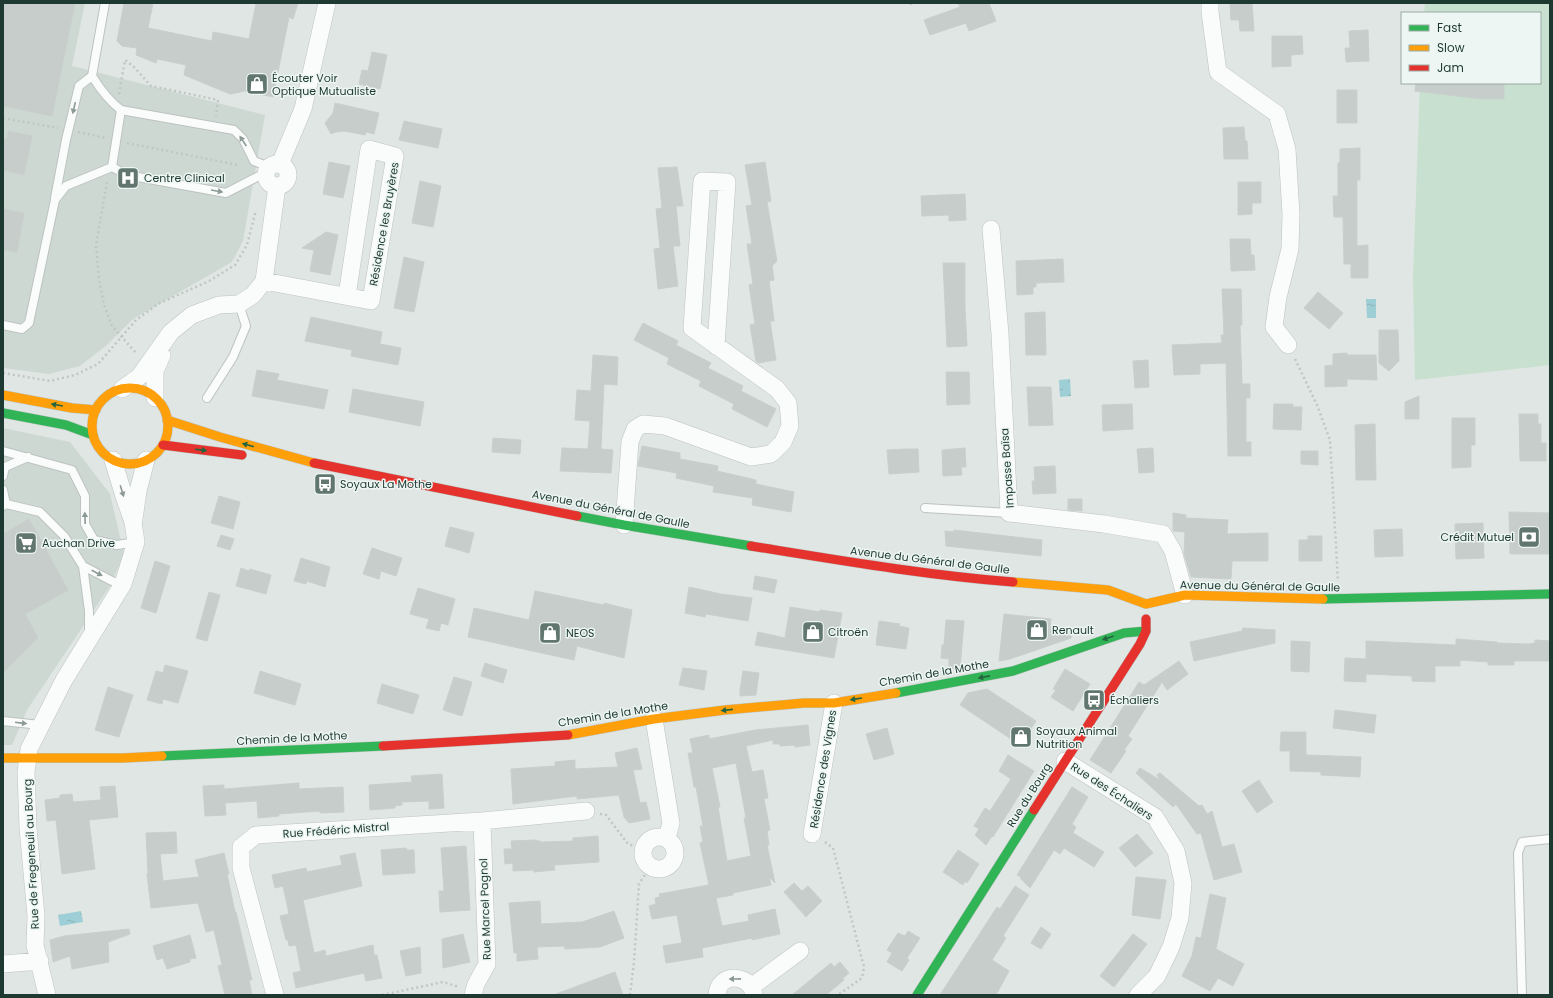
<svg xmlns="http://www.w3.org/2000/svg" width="1553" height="998" font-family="Poppins,sans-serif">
	<defs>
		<pattern id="water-ripples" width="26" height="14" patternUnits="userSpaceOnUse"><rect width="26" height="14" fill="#9ecfd6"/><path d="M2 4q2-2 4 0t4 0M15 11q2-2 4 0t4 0" fill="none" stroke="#88b2b8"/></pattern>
	</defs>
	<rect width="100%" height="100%" fill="#e0e6e3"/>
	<path fill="#cdd8d3" d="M3,3H85L72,66L265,115L243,241L232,262L133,319L107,345L80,366L49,374L3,368Z
		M3,428L70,442L110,494L124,554L110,586L27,710L12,745H3Z"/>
	<path fill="#c8e0cf" d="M1425,3H1550V365L1415,380L1413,277L1420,83H1540V13H1424Z"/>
	<path fill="url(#water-ripples)" d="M1366,299H1376V318H1367Z
		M1070,379L1071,396L1060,397L1059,380Z
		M81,911L83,922L60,926L58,915Z"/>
	<path fill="#c7cdcb" stroke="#c9cfcc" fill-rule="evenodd" d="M3,3H75L52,116L3,106Z
		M124,3H153L148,28L212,41L213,32L249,39L256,3H298L293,19L289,17L273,97L245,91L230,94L184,75L186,65L157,59L156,63L136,55L137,48L122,46L117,41Z
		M958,3H989L996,21L969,31L966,23L930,35L924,20L960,7Z
		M1230,3H1252L1254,31H1240L1239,20H1231Z
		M1368,30L1369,61L1346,62L1345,48H1350L1349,31Z
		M1272,36H1302L1303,54L1291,55V66L1272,67Z
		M372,52L387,55L380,89L359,84L362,70L368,71Z
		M1416,83H1504V99H1482L1415,91Z
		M1337,90H1357V123H1337Z
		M335,103L379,113L374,134L366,132L365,135L344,131L336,132L331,134L325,123L333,113Z
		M404,121L442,129L438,148L399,140Z
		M1244,127L1245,141H1247L1248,159H1224L1223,128Z
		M8,131L32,136L24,175L3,170V138L7,139Z
		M1360,148V180H1357V246L1368,245V278H1351V264H1344L1343,217H1334L1333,196H1338V163L1340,162V149Z
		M329,162L350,166L343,198L323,194Z
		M765,162L771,201L767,202L777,261L772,266L774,280L769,281L774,321H770L776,360L758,363L756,361L750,325L755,324L749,285L753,284L747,244H752L746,206L752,205L745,165Z
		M677,167L683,206H676L680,246H673L678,286L658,289L654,249L660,248L656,209L662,208L658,168Z
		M420,181L441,186L433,227L412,223Z
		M1238,182H1261V203H1252V214L1238,215Z
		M965,194L966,220L949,221V215L922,216L921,196Z
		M3,209L24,213L17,252L3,250Z
		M326,232L338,235L330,275L310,271L314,250L302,248Z
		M1230,239H1250L1251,255H1254L1255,270L1231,271Z
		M404,257L424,262L414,312L394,308Z
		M1063,259L1064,282L1036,283V287H1033V294L1017,295L1016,261Z
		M943,263H965V309L967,346L947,347Z
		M1222,289H1241L1242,325H1240L1242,384H1250V398H1246V442H1251V456H1228L1226,363L1200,364V374L1174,375L1172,345L1222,343L1221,335H1224Z
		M1318,292L1343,313L1329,329L1304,308Z
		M1045,312L1046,355H1026L1025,313Z
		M311,317L382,332L380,344L401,348L398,365L351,356L352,350L305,341Z
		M643,323L678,341L676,345L711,363L708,368L743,386L741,391L776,409L767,427L732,409L734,404L699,386L701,381L667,364L669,358L634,340Z
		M1379,330H1398L1399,361L1389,371L1379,363Z
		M1347,353V355H1376L1377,380L1347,379V386L1325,387V366L1333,365V354Z
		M593,355L618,357L617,385L604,384L601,449L613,450L611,473L560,471L562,448L588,449L590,421L575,420L577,390L591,391Z
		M1148,360L1149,387L1135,388L1133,361Z
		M257,370L279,374L277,380L328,390L324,409L252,396Z
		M946,372H969L970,404L947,405Z
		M1027,387H1051L1053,425L1029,426Z
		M353,389L424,402L420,426L349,412Z
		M1419,396V419H1405V402Z
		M1132,404L1133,429L1103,431L1102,405Z
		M1274,404H1293V407H1302L1301,430L1273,429Z
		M1519,414H1538V424H1541V443H1546V461H1520Z
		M1452,418H1475V445H1471V467L1452,468Z
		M1375,424L1376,480H1356L1355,425Z
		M493,438L521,440L520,454L492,452Z
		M642,446L680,453V459L718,466L717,471L756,480V484L794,492L791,512L752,505L753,498L713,492L714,486L676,478L677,473L638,466Z
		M965,448L966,467H961L962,475L943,476L942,450Z
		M1153,448L1154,472L1139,473L1137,449Z
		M906,449H918L919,472L889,474L887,450Z
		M1301,451H1318V465L1301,464Z
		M1055,466L1056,493L1033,494L1032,481H1035L1034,467Z
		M219,496L240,502L233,529L211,523Z
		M1068,499H1082V511L1068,510Z
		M1509,512L1550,513V554H1510Z
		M1173,513L1186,515V518L1228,520L1227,534L1268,533V561H1232L1231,579L1191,577L1184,554L1185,532L1173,531Z
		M29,519L68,590L25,614L38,638L3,673V534Z
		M1483,523L1484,558L1456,559L1455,524Z
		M450,527L474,533L469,553L445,546Z
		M1402,529L1403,556L1375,557L1374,530Z
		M954,530L1042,540L1041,556L946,546L945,531L954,532Z
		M221,535L234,539L230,550L217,546Z
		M1308,536H1322V561H1299V540H1308Z
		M372,548L402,558L396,576L381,571L379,579L363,574Z
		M301,558L330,567L325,587L307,581L306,584L294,581Z
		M155,561L170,566L156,613L141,608Z
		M241,568L249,571L250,569L271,575L266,594L236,586Z
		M755,576L777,580L774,593L753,589Z
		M689,587L721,594L752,598L748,621L706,614L705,617L685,613Z
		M418,588L455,599L448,625L441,623L439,631L426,628L429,619L410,614Z
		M535,591L604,605V603L632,610L624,658L577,646L574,660L468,637L474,608L529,620Z
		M209,592L220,595L207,641L196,638Z
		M790,607L820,612V610L842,613L834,658L755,645L758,632L785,638Z
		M1004,614L1051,619L1050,627L1072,629L1071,638L1010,659L999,661Z
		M946,620L964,621L960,669L949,668V659L941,658L942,645H944Z
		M879,621L900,624L899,626L909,628L906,649L876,645Z
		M1243,628L1275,630V643L1194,661L1190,642L1242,631Z
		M1456,639L1497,642V643L1529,644L1535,643V640L1550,641V661H1514V665H1488V662L1460,660V666H1435V682L1412,681V676L1366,674V682L1344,681L1345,658L1366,659V641L1456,645Z
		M1291,641L1310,642L1309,672L1291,671Z
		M1179,661L1188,674L1167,690L1162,682L1128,736L1132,739L1124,750L1126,751L1111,773L1090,760L1139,682L1144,685Z
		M485,663L507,670L503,683L481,676Z
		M165,665L188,671L178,703L163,699L162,704L147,700L156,671L163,673Z
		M683,668L707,671L704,690L679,685Z
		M1065,669L1090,684L1073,711L1051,697L1056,690L1053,689Z
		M260,671L301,684L295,705L254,693Z
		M743,671L759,673L756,695L740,696V690Z
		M454,677L472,682L462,716L443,710Z
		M382,684L419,695L413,714L377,703Z
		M108,687L133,695L119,737L95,730Z
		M987,689L1036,721L1020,745L960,705L968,693Z
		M1335,710L1376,715L1374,733L1333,728Z
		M808,725L810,745L795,747L794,745L780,746V744H773V740L746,746L752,772L763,770L768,798L764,799L770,830L767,831L769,845H767L775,883L769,877L771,885L733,893V895L716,898L722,926L749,921L748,915L775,909L780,934L761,938L752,940V938L702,948L703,957L666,963L663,946L682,943L677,915L652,919L649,906L656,904L655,898L660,897L659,894L709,885L700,843L703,842L700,826H703L696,787H694L688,753H693L690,739L709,735V739L755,730ZM736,763L746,818H744L751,856L727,861L718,807H720L712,768Z
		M887,728L894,754L874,760L866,734Z
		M1281,732H1306V755L1361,757L1360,777L1321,775V772L1290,771V751H1280Z
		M637,748L642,769L633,770L640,803L646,802L650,819L629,823L624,817L619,795L577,799V796L513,804L511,769L555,766V762L575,760V769L618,767L615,753Z
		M1008,755L1034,771L993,837L992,836L986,845L975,835L979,829L974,826L985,808L990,811L1011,779L999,771Z
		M1140,768L1160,780L1157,775L1160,773L1199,806L1202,805L1207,814L1212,811L1222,847L1234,844L1242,872L1214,880L1201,833L1197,834L1176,804L1173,807L1136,773Z
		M442,774L444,808L429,809V801L402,802V805L395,806V808L370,810L369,785L412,782L411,776Z
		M1259,780L1273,802L1257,813L1242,791Z
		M299,783V789L343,787L344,812L320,813V811L279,814V816L258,818L257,801L225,803L226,815L205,816L203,786L224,785V789Z
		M115,786L118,817L89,820L95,869L62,874L56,820L47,821L45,800L60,798V795L72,794L73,802L101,800L100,787Z
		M1072,787L1088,797L1072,824L1076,827L1073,833L1104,852L1094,867L1064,848L1060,854L1054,850L1030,888L1020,878L1021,877L1017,875Z
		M176,832L177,853L160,854L163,881L199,877L195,860L224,853L229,874H227L235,912H236L252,980H249L252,995H225L218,966L222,965L214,930L206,932L198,903L151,908L147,874L148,873L146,833Z
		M1137,834L1153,853L1135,867L1119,848Z
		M598,836L599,862L554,865L555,870L534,872V870L513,871V863L505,864L504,849H512L511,841L536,840L542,842L573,841V838Z
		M466,846L470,910L440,912L439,891H444L441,848Z
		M406,848L407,850H414L415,873L383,875L381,850Z
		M958,850L979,864L967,883L965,881L963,885L943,872Z
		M355,853L362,886L303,900L314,953L325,950L326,956L373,945L374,955H377L382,978L366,981L364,973L296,988L293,973L301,971L296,945L289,946L288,940H286L280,916L289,914L283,886L275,888L272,875L306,868L307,872L342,865L340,856Z
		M1136,877L1166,880L1160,919L1132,915Z
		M794,883L802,891L808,886L822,901L806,917L784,892Z
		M1015,886L1029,895L1003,936L1006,938L992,960L1009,971L996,995H940L997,907L1000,909Z
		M1210,894L1226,898L1216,949L1244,964L1233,986L1218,978L1210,991L1182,976L1192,956L1196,937L1201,938Z
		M540,901L541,924L582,922L614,911L624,938L600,947L565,949L564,946L537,947L538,959L517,961V953H514L509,903Z
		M1041,927L1051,934L1041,949L1031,943Z
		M129,929L130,934L108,942L109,962L72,969L70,956L53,962L50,940L64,936Z
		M908,931L920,938L907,958L909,960L902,971L887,962L892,953L887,950L898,933L905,936Z
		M463,934L470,962L443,968L442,939Z
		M1133,934L1147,944L1114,987L1100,976Z
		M190,935L196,958L190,959V962L167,969L163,958L157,960L153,946Z
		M420,947L421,973L406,976L400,951Z
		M840,962L849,973L843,978L844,980L826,995H792L831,963L834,967Z
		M615,972L623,995H557L556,994Z"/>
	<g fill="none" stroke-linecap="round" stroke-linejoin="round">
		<g stroke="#bdc3c0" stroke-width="10">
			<path id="lane" d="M105,3L92,76C100,89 108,100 121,110L234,130L243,139L254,161L269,167
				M112,167L127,175L226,193L259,176L267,179
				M112,167L121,110
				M55,198L66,140L79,86L92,76
				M3,325L22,329L29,323L55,200L66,186L112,167
				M207,398L233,357L246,326L239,304
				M3,451L72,470L85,496V524L94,540L117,545L136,542
				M3,476L5,467L28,457
				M3,490L6,504
				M3,506L6,504L40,512L64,536L83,566L112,581L123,584
				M925,508L1009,513
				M83,566L89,611V634
				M3,721L40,725
				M1522,995L1518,853L1522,842L1550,839"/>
		</g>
		<g stroke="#bdc3c0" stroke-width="18">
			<path id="street" d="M1210,3V12L1218,72L1277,114L1287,149L1291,214L1290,249L1278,297L1274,327L1288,345
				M266 175a11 11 0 1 1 22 0a11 11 0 1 1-22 0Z
				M280,164L303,109L327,3
				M991,229L1000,334L1009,513L1104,524L1163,534L1173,551L1185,595
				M264,281L371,301L395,156L369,149L347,296
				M122,389L139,377L171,332L192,315L219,305L239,304L253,295L264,281L277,186
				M155,398V371L162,355
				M134,519L138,491L146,460
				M624,525L630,442L635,429L643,424L665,426L751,457L771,454L783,442L790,426L788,403L777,389L692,328L702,181L727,182L716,346
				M654,719L671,823L667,838
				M1065,761L1155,817L1176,851L1183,883L1180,918L1171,947L1157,976L1138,995
				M812,834L834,703
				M643 853a16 16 0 1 1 32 0a16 16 0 1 1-32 0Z
				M3,964L40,961
				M751,987L800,951
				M47,995L35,945L36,916L28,828L26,772L29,749L64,680L123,584L136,542L133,522L124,496L113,460
				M275,995L241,868V847L256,835L482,821L586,811
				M473,995L476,984L487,964L482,821
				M717,995C718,972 751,973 754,995"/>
		</g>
		<g stroke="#bcc4c1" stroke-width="10">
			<path id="fast" d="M3,413L66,425L93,435
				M577,516L624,525L751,546
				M1323,599L1550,594
				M896,693L1013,671L1124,633L1146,631
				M162,756L383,746
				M917,995L1034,810"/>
		</g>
		<g stroke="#bcc4c1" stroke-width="10">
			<path id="slow" d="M92 426a38 38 0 1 1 76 0a38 38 0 1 1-76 0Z
				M3,395L72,408L96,410
				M167,420L220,437L314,463
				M1013,582L1108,590L1146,604L1185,595L1323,599
				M568,735L654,719L725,710L804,703H834L896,693
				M3,758H123L162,756"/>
		</g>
		<g stroke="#bcc4c1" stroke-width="10">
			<path id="jam" d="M163,445L242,455
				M314,463L577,516
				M751,546C838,560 925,575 1013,582
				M383,746L568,735
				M1034,810L1140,644L1146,631V619"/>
		</g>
		<path stroke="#bfc7c5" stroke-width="2.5" stroke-dasharray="2 3" stroke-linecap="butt" d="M911,5V3
			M119,94L125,60L134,67L151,86L218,100L216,116
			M3,118L58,128
			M78,132L106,138
			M127,143L238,165
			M107,182L96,245L99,280L104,305L112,326L137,354
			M1295,359L1317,405L1330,440L1338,581
			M3,373L50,381L75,375L98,364L136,320L158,304L209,281L235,265L247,245L256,210
			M600,814L606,815L628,844L643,849
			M825,842L833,848L864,967L862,978L838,995
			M382,995L443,982L459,987
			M630,995L634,962L639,884L650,867"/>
		<use href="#lane" stroke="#fafbfb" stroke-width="8"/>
		<use href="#street" stroke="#fafbfb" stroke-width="17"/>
		<use href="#fast" stroke="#30b455" stroke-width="9"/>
		<use href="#slow" stroke="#ff9f0a" stroke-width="9"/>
		<use href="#jam" stroke="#e5322d" stroke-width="9"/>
	</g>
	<defs><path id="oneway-solid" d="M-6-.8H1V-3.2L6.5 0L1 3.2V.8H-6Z"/></defs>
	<g fill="#8c9a96">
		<use href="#oneway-solid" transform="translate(74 108) rotate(103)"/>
		<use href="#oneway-solid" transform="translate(243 141) rotate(-124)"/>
		<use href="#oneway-solid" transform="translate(217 191) rotate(10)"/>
		<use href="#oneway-solid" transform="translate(122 491) rotate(73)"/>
		<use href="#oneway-solid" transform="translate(85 518) rotate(-92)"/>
		<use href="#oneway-solid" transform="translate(97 573) rotate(27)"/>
		<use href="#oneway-solid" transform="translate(21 723) rotate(7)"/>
		<use href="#oneway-solid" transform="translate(735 979) rotate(179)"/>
	</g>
	<g fill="#24643e">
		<use href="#oneway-solid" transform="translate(57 405) rotate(-170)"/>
		<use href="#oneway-solid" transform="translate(248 445) rotate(-164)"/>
		<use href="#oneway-solid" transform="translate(201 450) rotate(7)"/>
		<use href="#oneway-solid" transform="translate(1108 638) rotate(161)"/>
		<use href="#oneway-solid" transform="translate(984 677) rotate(169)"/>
		<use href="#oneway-solid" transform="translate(856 699) rotate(171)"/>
		<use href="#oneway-solid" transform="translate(727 710) rotate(174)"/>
	</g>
	<defs>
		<g id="shop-square" transform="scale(1.15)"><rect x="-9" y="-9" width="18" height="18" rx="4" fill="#627670" stroke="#edf6f2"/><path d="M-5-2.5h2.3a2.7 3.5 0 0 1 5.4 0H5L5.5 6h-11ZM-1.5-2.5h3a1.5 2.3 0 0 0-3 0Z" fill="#fff"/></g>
		<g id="hospital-square" transform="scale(1.15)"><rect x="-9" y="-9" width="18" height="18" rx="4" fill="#627670" stroke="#edf6f2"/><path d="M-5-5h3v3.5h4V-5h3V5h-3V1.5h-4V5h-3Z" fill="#fff"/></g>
		<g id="bus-square" transform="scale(1.15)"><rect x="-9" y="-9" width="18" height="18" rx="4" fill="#627670" stroke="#edf6f2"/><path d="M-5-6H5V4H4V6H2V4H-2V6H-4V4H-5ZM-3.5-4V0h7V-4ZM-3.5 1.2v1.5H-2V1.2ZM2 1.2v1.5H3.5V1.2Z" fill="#fff"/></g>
		<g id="bank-square" transform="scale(1.15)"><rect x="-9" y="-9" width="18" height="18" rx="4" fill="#627670" stroke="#edf6f2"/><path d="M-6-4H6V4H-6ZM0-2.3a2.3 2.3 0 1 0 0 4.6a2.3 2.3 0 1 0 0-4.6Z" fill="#fff"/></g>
		<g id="supermarket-square" transform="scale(1.15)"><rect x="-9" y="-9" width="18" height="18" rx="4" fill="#627670" stroke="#edf6f2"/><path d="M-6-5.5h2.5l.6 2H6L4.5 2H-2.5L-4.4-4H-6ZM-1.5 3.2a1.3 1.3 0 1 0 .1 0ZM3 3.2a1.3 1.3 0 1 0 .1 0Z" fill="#fff"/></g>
	</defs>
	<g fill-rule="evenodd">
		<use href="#shop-square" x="257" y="84"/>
		<use href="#hospital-square" x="128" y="178"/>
		<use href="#bus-square" x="325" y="484"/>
		<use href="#bank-square" x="1529" y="537"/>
		<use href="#supermarket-square" x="26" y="543"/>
		<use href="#shop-square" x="1037" y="630"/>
		<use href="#shop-square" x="813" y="632"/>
		<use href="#shop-square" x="550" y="633"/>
		<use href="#bus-square" x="1094" y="700"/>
		<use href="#shop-square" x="1021" y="737"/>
	</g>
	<g text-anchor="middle" stroke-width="3" stroke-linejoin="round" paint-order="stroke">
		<g font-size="11" fill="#1e3932" stroke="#edf6f2" text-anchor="start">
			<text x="272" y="82">Écouter Voir<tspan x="272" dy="13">Optique Mutualiste</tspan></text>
			<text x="144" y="182">Centre Clinical</text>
			<text x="340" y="488">Soyaux La Mothe</text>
			<text x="1514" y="541" text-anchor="end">Crédit Mutuel</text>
			<text x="42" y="547">Auchan Drive</text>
			<text x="1052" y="634">Renault</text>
			<text x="828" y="636">Citroën</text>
			<text x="566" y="637">NEOS</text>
			<text x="1110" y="704">Échaliers</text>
			<text x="1036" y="735">Soyaux Animal<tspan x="1036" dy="13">Nutrition</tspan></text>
		</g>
		<g font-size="11" fill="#1e3932" stroke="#edf6f2">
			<text transform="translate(384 224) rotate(-80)" y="4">Résidence les Bruyères</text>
			<text transform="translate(1007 468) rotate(-94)" y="4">Impasse Baïsa</text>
			<text transform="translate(611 509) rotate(11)" y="4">Avenue du Général de Gaulle</text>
			<text transform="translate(930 560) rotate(7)" y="4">Avenue du Général de Gaulle</text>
			<text transform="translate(1260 586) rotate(1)" y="4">Avenue du Général de Gaulle</text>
			<text transform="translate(934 673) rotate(-10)" y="4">Chemin de la Mothe</text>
			<text transform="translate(613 714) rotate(-9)" y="4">Chemin de la Mothe</text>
			<text transform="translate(292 738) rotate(-3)" y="4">Chemin de la Mothe</text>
			<text transform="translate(823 769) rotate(-81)" y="4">Résidence des Vignes</text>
			<text transform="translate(1112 791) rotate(33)" y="4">Rue des Échaliers</text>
			<text transform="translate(1029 795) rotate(-58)" y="4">Rue du Bourg</text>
			<text transform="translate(336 830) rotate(-4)" y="4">Rue Frédéric Mistral</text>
			<text transform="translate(31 854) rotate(-93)" y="4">Rue de Fregeneuil au Bourg</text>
			<text transform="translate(485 909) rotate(-92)" y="4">Rue Marcel Pagnol</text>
		</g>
	</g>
	<rect width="1553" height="998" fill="none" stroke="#1e3932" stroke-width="8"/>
	<rect x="1401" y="12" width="140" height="72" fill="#edf6f2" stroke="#9aaaa5"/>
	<rect x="1409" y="25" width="20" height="6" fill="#30b455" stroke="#9aaaa5"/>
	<text x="1437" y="32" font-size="12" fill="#1e3932">Fast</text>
	<rect x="1409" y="45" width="20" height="6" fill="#ff9f0a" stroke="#9aaaa5"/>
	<text x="1437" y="52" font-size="12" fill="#1e3932">Slow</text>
	<rect x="1409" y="65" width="20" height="6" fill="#e5322d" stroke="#9aaaa5"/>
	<text x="1437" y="72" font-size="12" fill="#1e3932">Jam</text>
</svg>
